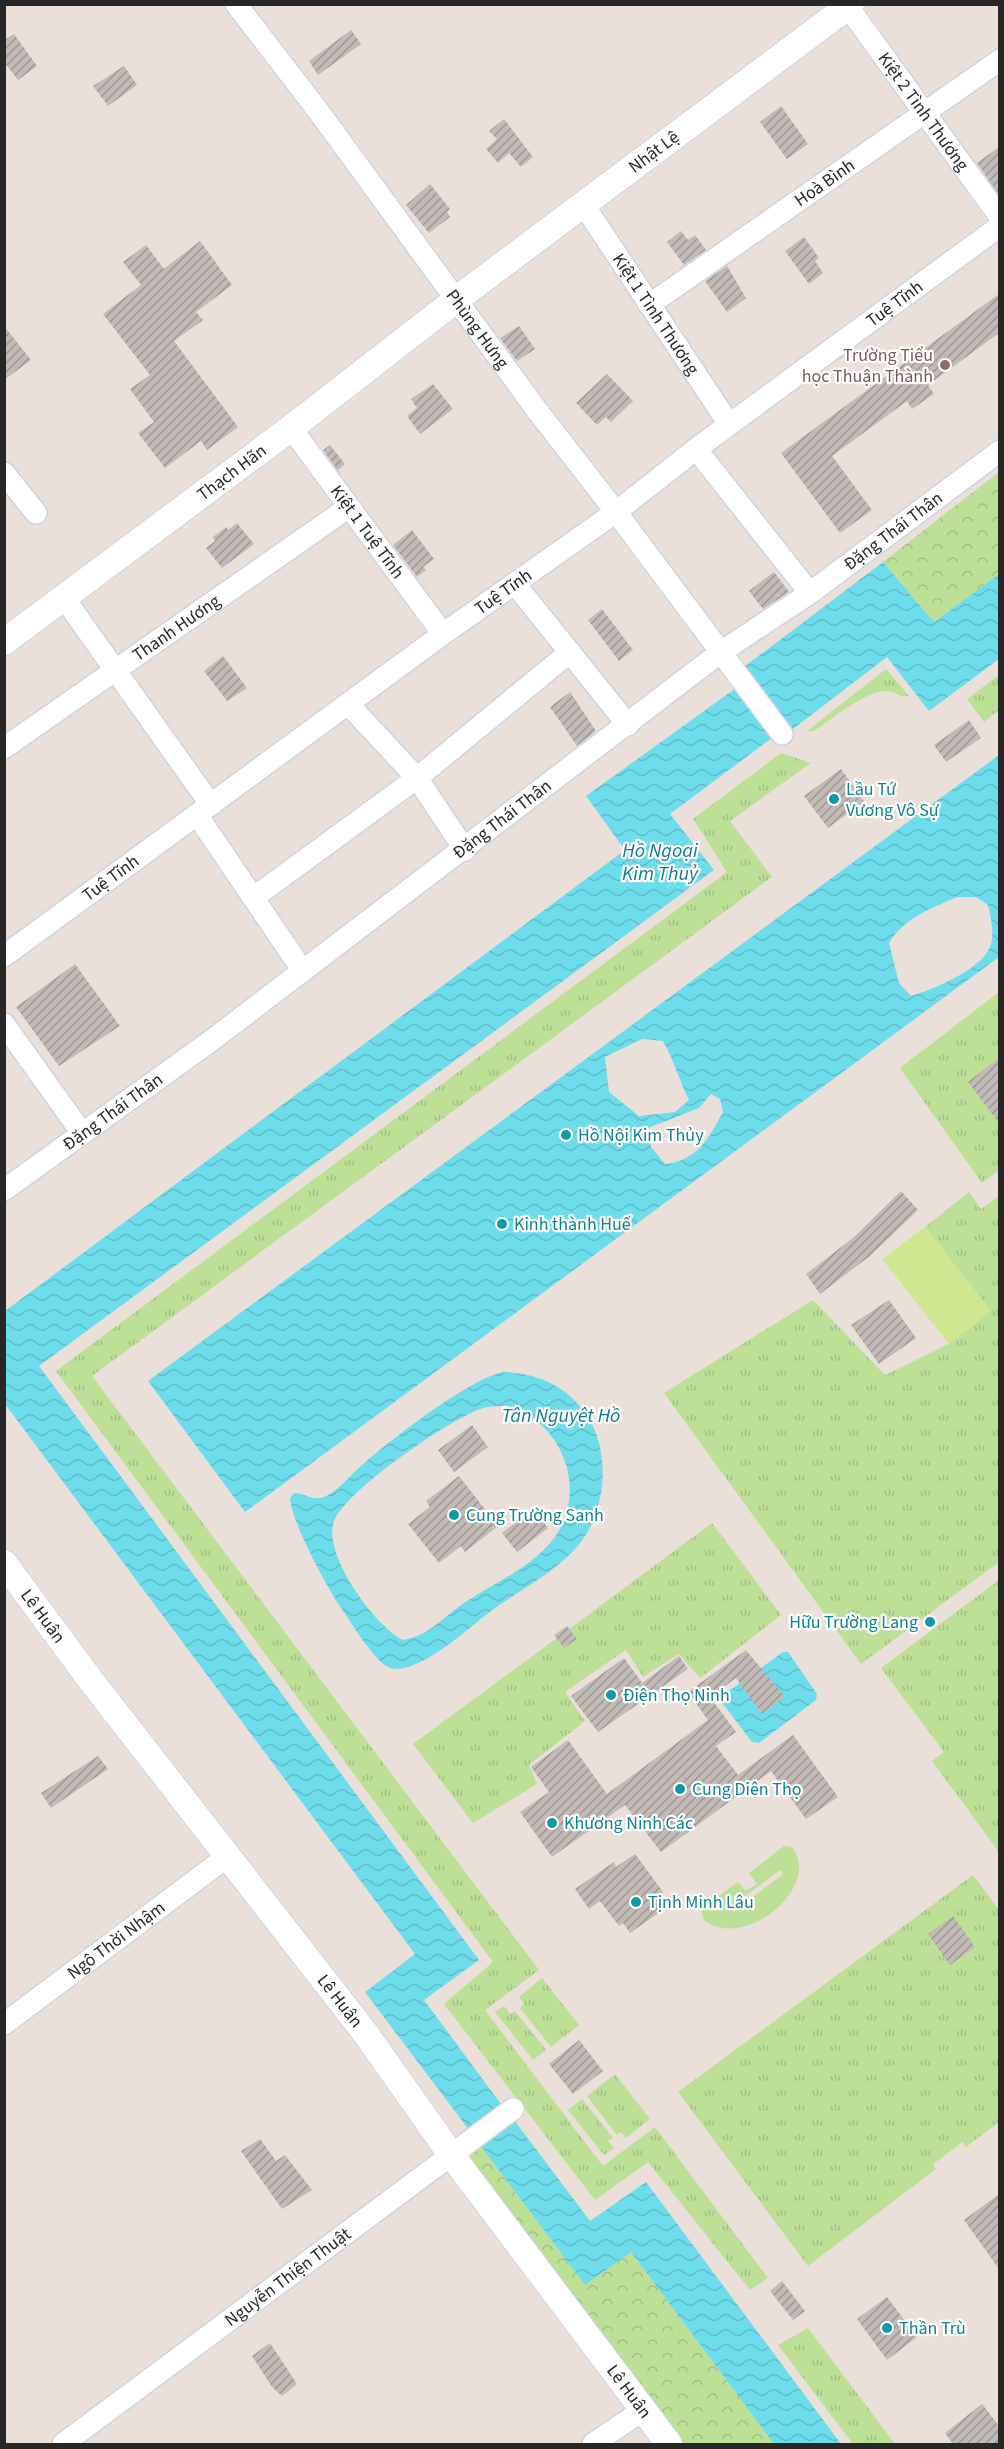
<svg xmlns="http://www.w3.org/2000/svg" width="1004" height="2449" font-family="'Source Sans 3',sans-serif">
	<defs>
		<pattern id="grass-tufts" width="24" height="20" patternUnits="userSpaceOnUse" patternTransform="scale(1.5)"><rect width="24" height="20" fill="#bbe096"/><path d="M3 7l-1-3M5 7V3M7 7l1-3M15 17l-1-3M17 17v-4M19 17l1-3" fill="none" stroke="#a1c081"/></pattern>
		<pattern id="park-crowns" width="20" height="18" patternUnits="userSpaceOnUse" patternTransform="scale(1.5)"><rect width="20" height="18" fill="#bbe096"/><path d="M2 6a3 3 0 1 1 6 0M12 15a3 3 0 1 1 6 0" fill="none" stroke="#a1c081"/></pattern>
		<pattern id="water-waves" width="16" height="10" patternUnits="userSpaceOnUse" patternTransform="scale(1.5)"><rect width="16" height="10" fill="#6dddeb"/><path d="M0 5q4-4 8 0t8 0" fill="none" stroke="#5ebeca"/></pattern>
		<pattern id="building-hatch" width="6" height="6" patternUnits="userSpaceOnUse" patternTransform="scale(1.5)"><rect width="6" height="6" fill="#c2bab6"/><path d="M-1 1l2-2M0 6l6-6M5 7l2-2" fill="none" stroke="#9e9794"/></pattern>
	</defs>
	<rect width="100%" height="100%" fill="#eae0d9"/>
	<path fill="url(#grass-tufts)" d="M886,669L909,696C900,698 894,691 886,691C866,690 831,720 814,731H807Z
		M999,675V710L984,722L967,699Z
		M781,753L811,763L730,821L772,877L92,1376L539,1970L485,2010L603,2166L655,2127L768,2278L750,2290L648,2162L595,2200L444,2004L493,1962L56,1371L727,872L693,819Z
		M999,992V1170L982,1183L900,1068Z
		M969,1192L981,1209L999,1196V1562L861,1664L664,1393L813,1300L885,1375L949,1344L991,1311L925,1227Z
		M712,1523L781,1615L700,1678L679,1654L643,1677L626,1650L565,1692L585,1721L529,1765L537,1784L473,1823L413,1744L557,1638L571,1632L569,1629Z
		M999,1580V1852L932,1761L944,1752L881,1668Z
		M973,1875L999,1910V2122L966,2147L963,2142L933,2164L936,2169L808,2266L678,2092Z
		M542,1978L579,2025L551,2047L520,2008L524,2004L519,1997Z
		M504,2006L510,2014L515,2011L546,2050L533,2060L495,2012Z
		M615,2074L650,2119L626,2138L621,2132L617,2135L587,2096Z
		M582,2099L613,2138L608,2141L614,2148L604,2155L568,2110Z
		M808,2328L895,2444H853L778,2345Z"/>
	<path fill="url(#park-crowns)" d="M999,472V574L934,622L883,562Z
		M480,2145L585,2285L631,2252L774,2444H678L459,2161Z"/>
	<path fill="#bbe096" fill-rule="evenodd" d="M784,1846L792,1847C823,1887 743,1952 704,1920L701,1912L703,1907L738,1882L746,1891L757,1884L749,1873ZM780,1870L783,1874L733,1912L729,1908Z"/>
	<path fill="#d0e791" d="M925,1227L991,1311L949,1344L882,1259Z"/>
	<path fill="url(#water-waves)" fill-rule="evenodd" d="M883,562L934,622L999,574V659L929,711L887,657L789,732L740,670Z
		M736,688L773,737L670,814L714,870L39,1366L479,1960L424,2000L501,2104L469,2130L365,1992L415,1954L5,1404V1311L625,850L586,796Z
		M999,755V957L245,1512L148,1381ZM957,897H976L988,905C991,919 995,933 990,947C982,969 932,990 911,996L899,983L889,943C904,918 932,908 957,897ZM642,1039L663,1041C674,1060 679,1080 689,1100L675,1112L639,1116L609,1092L605,1057ZM711,1094L720,1099L723,1112C709,1138 697,1161 665,1164L651,1147L648,1128L699,1108Z
		M504,1372C537,1373 567,1386 586,1414C612,1451 607,1515 575,1549C550,1576 516,1592 487,1614C467,1630 416,1676 390,1668C375,1663 349,1619 339,1605C325,1583 292,1523 290,1498L294,1493C304,1493 312,1500 321,1498C336,1494 348,1477 360,1467C386,1443 473,1376 504,1372ZM507,1406C565,1422 590,1495 551,1542C527,1570 494,1583 464,1603C443,1617 429,1636 403,1640C375,1627 319,1550 335,1519C350,1488 446,1422 480,1409C488,1406 497,1406 507,1406Z
		M783,1652H788L817,1694L816,1700L759,1743L752,1742L720,1700L722,1696Z
		M514,2120L590,2221L646,2182L841,2444H774L631,2252L585,2285L480,2145Z"/>
	<path fill="url(#building-hatch)" d="M351,30L361,44L318,75L309,61Z
		M14,34L37,66L18,80L4,62V40Z
		M124,66L137,85L108,106L93,86Z
		M781,106L808,144L787,159L760,122Z
		M504,119L533,157L521,167L509,153L498,163L486,149L497,139L489,131Z
		M999,147V195L977,163Z
		M430,184L450,209L447,212L450,217L429,233L406,205Z
		M681,231L688,240L695,235L706,250L684,265L667,242Z
		M804,237L819,258L815,261L823,273L809,284L785,251Z
		M200,241L232,285L196,312L203,320L174,341L238,427L207,450L201,441L165,468L138,433L154,422L130,389L150,375L103,314L141,285L123,262L146,245L164,269Z
		M727,266L746,298L727,312L705,281Z
		M999,294V333L928,385L934,394L912,409L907,401L832,456L872,510L840,533L781,453Z
		M4,326L31,360L4,380Z
		M519,326L535,349L517,361L500,338Z
		M607,374L633,401L611,422L606,417L597,425L576,403Z
		M433,384L453,409L420,434L407,416L417,408L411,399Z
		M330,445L345,464L338,470L341,475L323,450Z
		M237,523L254,544L222,568L206,548L215,541L213,537L226,527L228,530Z
		M412,530L434,559L423,567L426,570L417,577L393,545Z
		M774,572L789,592L763,609L749,591Z
		M602,609L633,650L619,661L588,620Z
		M223,656L247,688L227,701L204,671Z
		M570,692L596,731L577,746L550,707Z
		M969,720L981,738L946,762L934,745Z
		M841,769L864,801L828,828L804,796Z
		M75,964L120,1026L59,1066L16,1007Z
		M999,1058V1123L968,1082Z
		M901,1191L918,1210L870,1256L820,1294L806,1274L853,1238Z
		M889,1300L916,1338L879,1364L851,1325Z
		M472,1425L488,1447L454,1472L438,1450Z
		M459,1476L498,1526L465,1552L461,1546L439,1563L408,1524L430,1507L426,1501Z
		M533,1509L548,1528L517,1552L502,1533Z
		M567,1626L577,1639L564,1648L554,1635Z
		M746,1650L785,1697L762,1714L736,1678L710,1697L736,1732L716,1746L738,1775L793,1735L838,1797L806,1819L771,1771L661,1852L625,1805L552,1857L520,1812L549,1792L531,1767L568,1740L607,1794L708,1720L688,1692Z
		M679,1656L688,1669L598,1732L571,1696L624,1658L642,1683Z
		M98,1756L108,1769L51,1808L41,1793Z
		M635,1854L663,1892L659,1896L667,1907L630,1933L623,1923L619,1926L600,1901L589,1909L575,1889L614,1862L616,1867Z
		M953,1916L975,1947L950,1965L928,1934Z
		M579,2040L603,2071L573,2094L549,2064Z
		M260,2139L276,2161L285,2155L312,2190L282,2209L241,2151Z
		M999,2194V2269L964,2220Z
		M782,2281L805,2311L793,2320L770,2291Z
		M887,2297L917,2337L887,2360L857,2319Z
		M270,2343L297,2384L282,2396L272,2387L252,2356Z
		M982,2404L999,2426V2445H954L945,2433Z"/>
	<g fill="none" stroke-linecap="round" stroke-linejoin="round">
		<g stroke="#ced4e0" stroke-width="24">
			<g id="minor">
				<path id="s1" d="M236,4L319,112L539,413L616,512L782,734"/>
				<path id="s2" d="M848,7L1000,217"/>
				<path id="s3" d="M583,204L729,424"/>
				<path id="s4" d="M649,305L1000,60"/>
				<path id="s5" d="M291,428L443,634"/>
				<path d="M696,449L810,593"/>
				<path d="M4,473L36,513"/>
				<path d="M515,584L628,725"/>
				<path d="M64,598L211,805"/>
				<path d="M348,704L417,778L465,850"/>
				<path id="s6" d="M4,748L349,507"/>
				<path d="M197,815L303,971"/>
				<path d="M253,898L417,778L570,652"/>
				<path id="s7" d="M4,956L443,634L616,512L696,449L1000,226"/>
				<path d="M4,1024L82,1133"/>
				<path id="s8" d="M4,1190L212,1040L721,652L810,593L1000,451"/>
				<path id="s9" d="M4,2024L228,1856"/>
				<path id="s10" d="M63,2444L513,2109"/>
				<path d="M593,2444L643,2410"/>
			</g>
		</g>
		<g stroke="#ced4e0" stroke-width="28">
			<g id="tertiary">
				<path id="s11" d="M4,642L291,428L457,299L851,4"/>
				<path id="s12" d="M4,1563L92,1682L366,2034L452,2156L669,2444"/>
			</g>
		</g>
		<use href="#minor" stroke="#fff" stroke-width="21"/>
		<use href="#tertiary" stroke="#fff" stroke-width="26"/>
	</g>
	<circle fill="#8d6e63" stroke="#fff" stroke-width="2" cx="945" cy="365" r="6"/>
	<g fill="#0f9aa8" stroke="#fff" stroke-width="2">
		<circle cx="834" cy="799" r="6"/>
		<circle cx="566" cy="1135" r="6"/>
		<circle cx="502" cy="1224" r="6"/>
		<circle cx="454" cy="1515" r="6"/>
		<circle cx="930" cy="1622" r="6"/>
		<circle cx="611" cy="1695" r="6"/>
		<circle cx="680" cy="1789" r="6"/>
		<circle cx="552" cy="1823" r="6"/>
		<circle cx="636" cy="1902" r="6"/>
		<circle cx="887" cy="2328" r="6"/>
	</g>
	<g text-anchor="middle" stroke-width="4.5" stroke-linejoin="round" paint-order="stroke">
		<g font-size="18" fill="#272727" stroke="#fff">
			<text dy="6" stroke="none"><textPath href="#s2" startOffset="129">Kiệt 2 Tình Thương</textPath></text>
			<text dy="6" stroke="none"><textPath href="#s11" startOffset="814">Nhật Lệ</textPath></text>
			<text dy="6" stroke="none"><textPath href="#s4" startOffset="214">Hoà Bình</textPath></text>
			<text dy="6" stroke="none"><textPath href="#s7" startOffset="1104">Tuệ Tĩnh</textPath></text>
			<text dy="6" stroke="none"><textPath href="#s3" startOffset="132">Kiệt 1 Tình Thương</textPath></text>
			<text dy="6" stroke="none"><textPath href="#s1" startOffset="405">Phùng Hưng</textPath></text>
			<text dy="6" stroke="none"><textPath href="#s11" startOffset="284">Thạch Hãn</textPath></text>
			<text dy="6" stroke="none"><textPath href="#s5" startOffset="129">Kiệt 1 Tuệ Tĩnh</textPath></text>
			<text dy="6" stroke="none"><textPath href="#s8" startOffset="1107">Đặng Thái Thân</textPath></text>
			<text dy="6" stroke="none"><textPath href="#s7" startOffset="618">Tuệ Tĩnh</textPath></text>
			<text dy="6" stroke="none"><textPath href="#s6" startOffset="210">Thanh Hương</textPath></text>
			<text dy="6" stroke="none"><textPath href="#s8" startOffset="621">Đặng Thái Thân</textPath></text>
			<text dy="6" stroke="none"><textPath href="#s7" startOffset="132">Tuệ Tĩnh</textPath></text>
			<text dy="6" stroke="none"><textPath href="#s8" startOffset="134">Đặng Thái Thân</textPath></text>
			<text dy="6" stroke="none"><textPath href="#s12" startOffset="66">Lê Huân</textPath></text>
			<text dy="6" stroke="none"><textPath href="#s9" startOffset="140">Ngô Thời Nhậm</textPath></text>
			<text dy="6" stroke="none"><textPath href="#s12" startOffset="552">Lê Huân</textPath></text>
			<text dy="6" stroke="none"><textPath href="#s10" startOffset="280">Nguyễn Thiện Thuật</textPath></text>
			<text dy="6" stroke="none"><textPath href="#s12" startOffset="1038">Lê Huân</textPath></text>
		</g>
		<g font-size="18" fill="#785e54" stroke="#fff" text-anchor="end">
			<text x="933" y="361">Trường Tiểu<tspan x="933" dy="21">học Thuận Thành</tspan></text>
		</g>
		<g font-size="18" fill="#0d838f" stroke="#fff" text-anchor="start">
			<text x="846" y="795">Lầu Tứ<tspan x="846" dy="21">Vương Vô Sự</tspan></text>
			<text x="578" y="1141">Hồ Nội Kim Thủy</text>
			<text x="514" y="1230">Kinh thành Huế</text>
			<text x="466" y="1521">Cung Trường Sanh</text>
			<text x="918" y="1628" text-anchor="end">Hữu Trường Lang</text>
			<text x="623" y="1701">Điện Thọ Ninh</text>
			<text x="692" y="1795">Cung Diên Thọ</text>
			<text x="564" y="1829">Khương Ninh Các</text>
			<text x="648" y="1908">Tịnh Minh Lâu</text>
			<text x="899" y="2334">Thần Trù</text>
		</g>
		<g font-size="20" font-style="italic" fill="#107a93" stroke="#fff">
			<text x="660" y="857">Hồ Ngoại<tspan x="660" dy="23">Kim Thuỷ</tspan></text>
			<text x="561" y="1422">Tân Nguyệt Hồ</text>
		</g>
	</g>
	<rect width="1004" height="2449" fill="none" stroke="#272727" stroke-width="12"/>
</svg>
